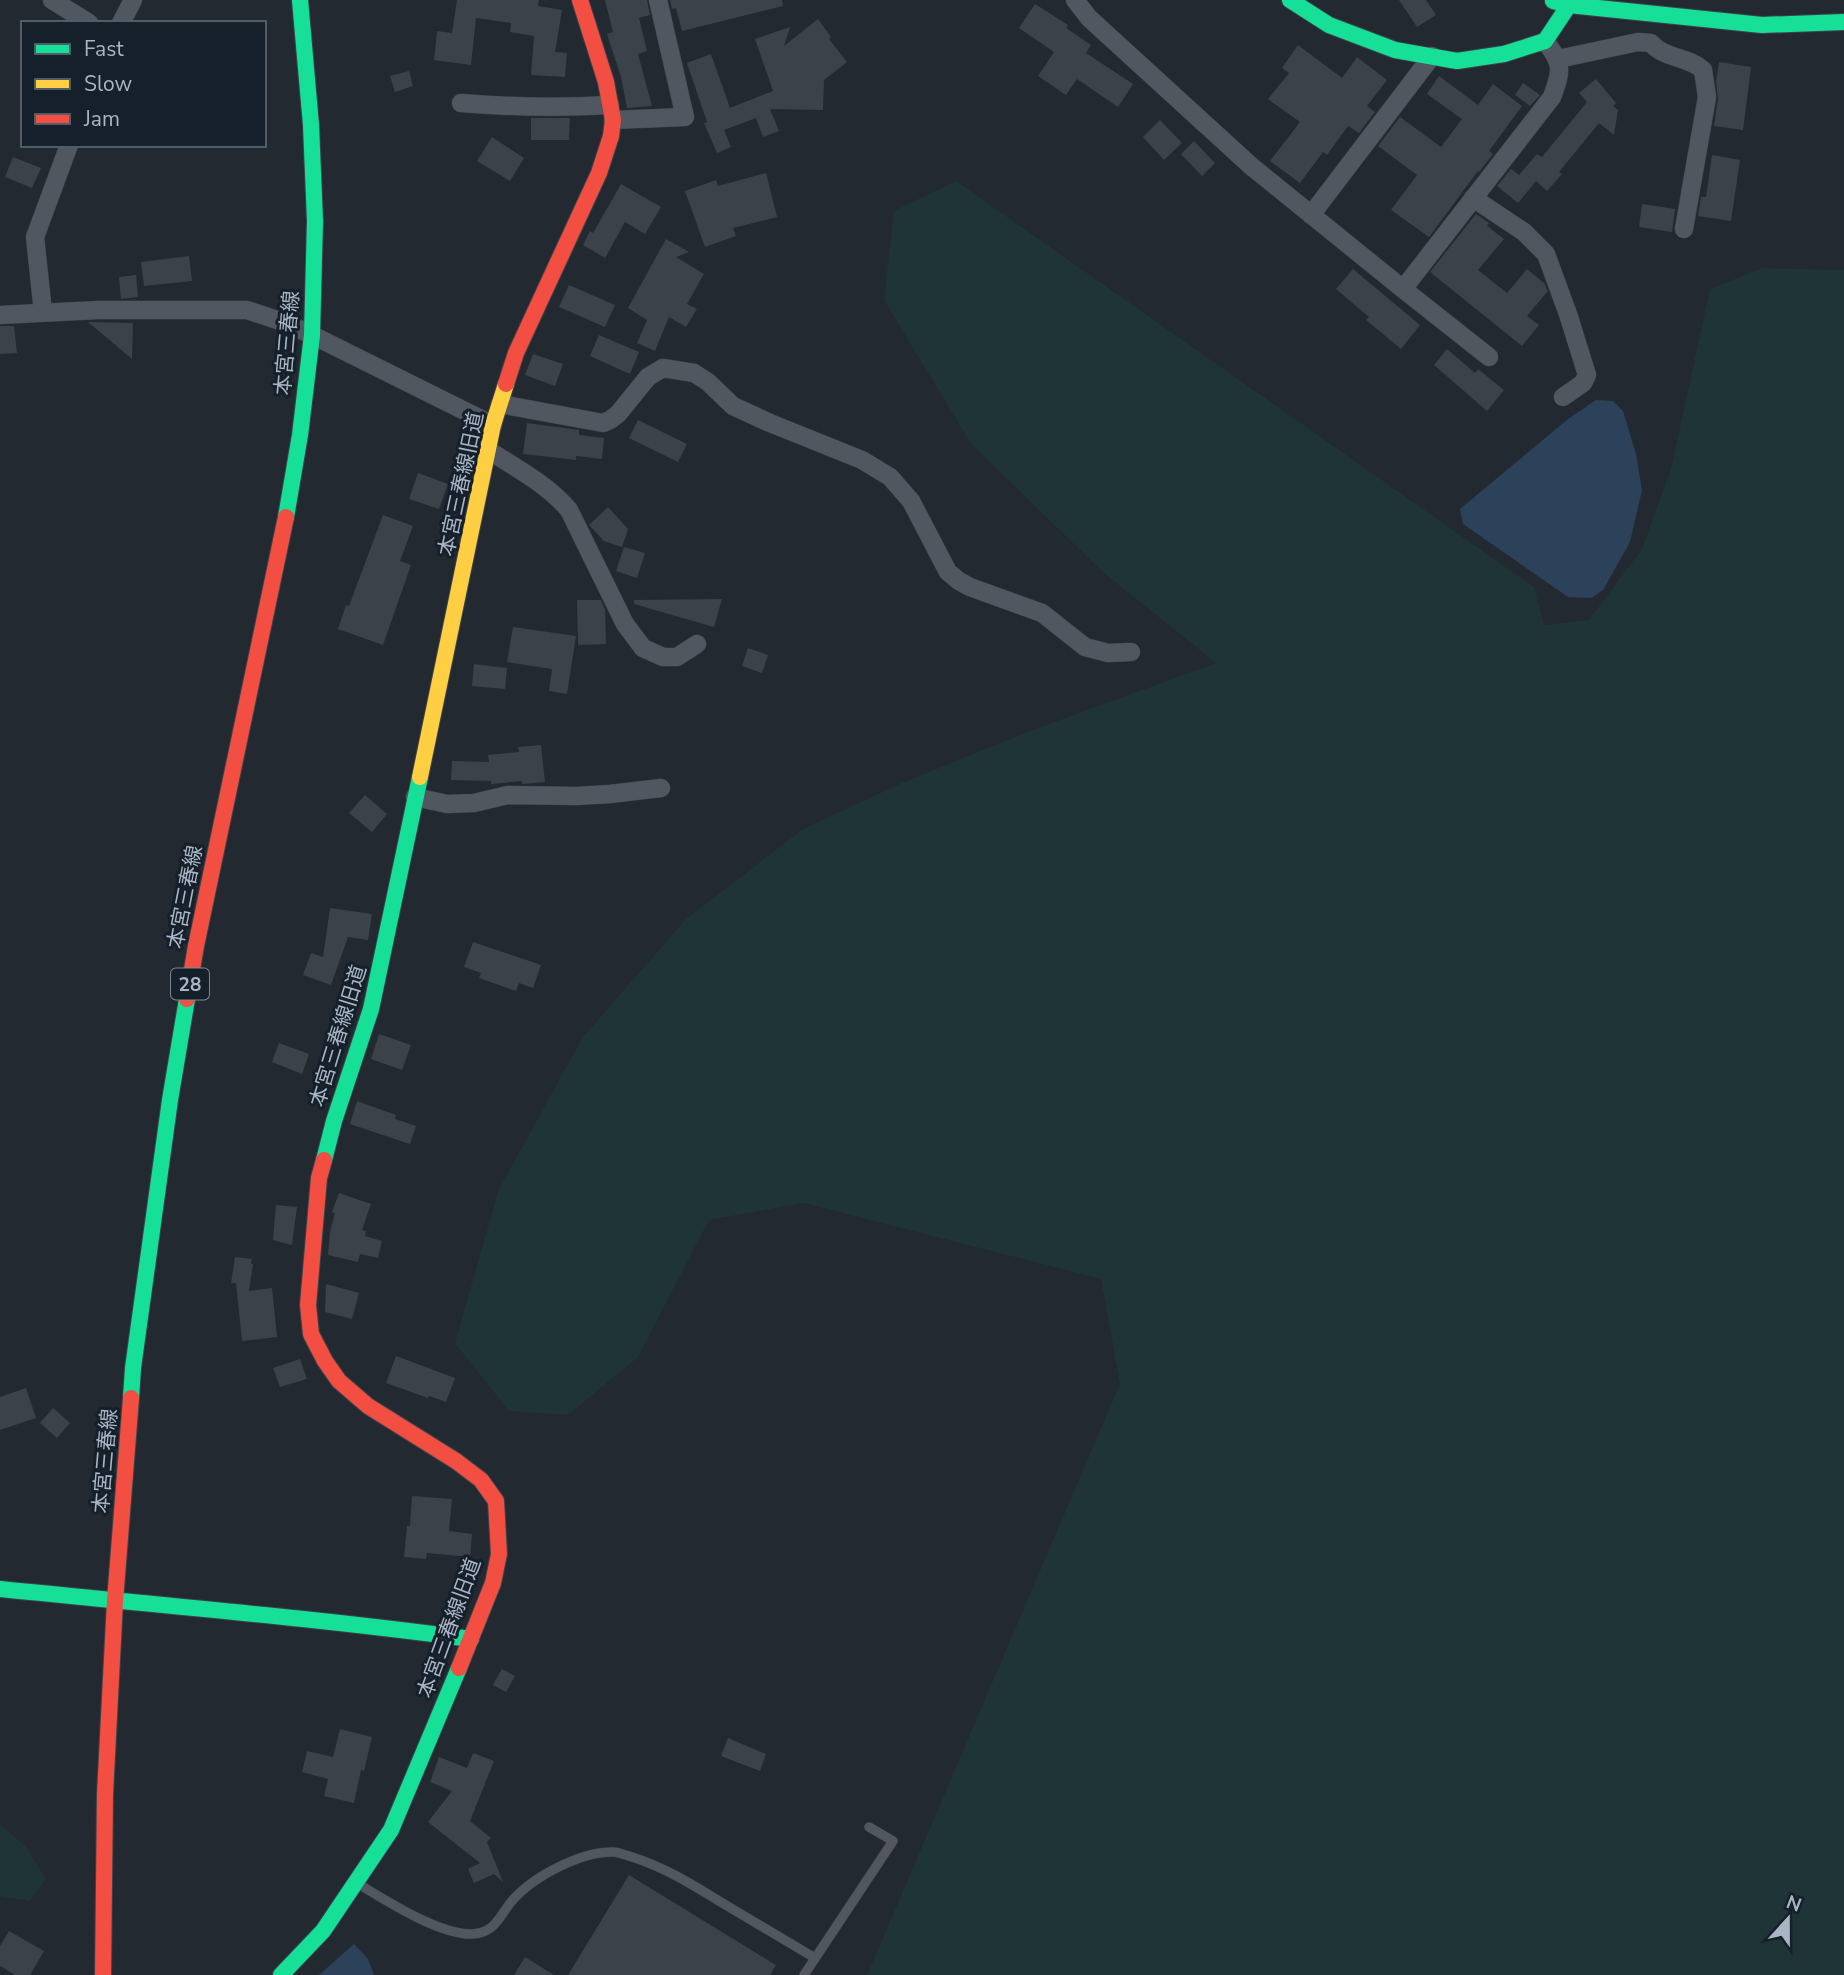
<svg xmlns="http://www.w3.org/2000/svg" width="1844" height="1975" font-family="'Nunito Sans','Noto Sans JP',sans-serif">
	<rect width="100%" height="100%" fill="#222931"/>
	<path fill="#1f3437" d="M956,181L1534,587L1544,625L1589,620L1642,549L1671,469L1710,289L1762,268L1844,270V1975H867L1120,1384L1101,1279L804,1203L709,1220L638,1357L568,1415L509,1411L455,1343L499,1189L583,1037L686,919L803,829L902,783L1030,731L1216,663L1104,573L972,445L884,300L894,211Z
		M0,1824L26,1847L46,1879L30,1901L0,1896Z"/>
	<path fill="#2b425a" d="M1596,400L1613,401L1623,411L1636,454L1642,490L1630,542L1603,590L1591,598L1568,597L1463,524L1460,509L1568,419Z
		M354,1944L368,1959L374,1975H319Z"/>
	<path fill="#3c424a" d="M457,0H539L538,6L562,10L555,52L567,53L565,77L531,75L534,36L510,32L511,23L476,18L471,65L434,60L437,31L452,33Z
		M605,0H647L650,15L639,18L647,51L638,54L652,106L627,108L621,77L607,34L613,32Z
		M670,0H782L783,6L682,31L676,8L672,9Z
		M1399,0H1426L1436,15L1417,27Z
		M1035,4L1068,25L1066,28L1091,45L1086,53L1133,84L1118,107L1077,79L1066,95L1038,76L1054,52L1019,28Z
		M818,19L831,37L829,39L847,62L824,80L823,110L770,109L779,131L763,137L756,118L724,130L731,147L717,153L704,123L707,122L687,63L711,54L730,108L773,91L755,39L790,27L784,46Z
		M1298,45L1342,78L1357,57L1387,80L1367,106L1375,112L1359,133L1348,126L1327,155L1323,152L1300,183L1270,161L1300,122L1268,99L1289,73L1282,68Z
		M1719,62L1751,67L1743,130L1714,126L1718,99L1716,82Z
		M409,71L413,86L395,92L390,76Z
		M1439,76L1478,105L1493,84L1522,106L1489,151L1493,154L1479,172L1478,171L1429,237L1391,210L1417,175L1378,146L1400,117L1441,147L1462,119L1427,94Z
		M1596,79L1616,103L1613,106L1618,110L1614,135L1599,123L1559,172L1562,174L1547,191L1536,181L1518,203L1497,186L1511,169L1519,175L1537,154L1542,157L1587,102L1579,93Z
		M1523,83L1540,95L1530,106L1515,95Z
		M531,118H570L569,140H531Z
		M1160,120L1182,143L1164,160L1143,137Z
		M492,137L524,158L510,181L477,161Z
		M1194,141L1215,163L1202,176L1181,154Z
		M1712,155L1740,160L1731,221L1698,216L1701,197H1706Z
		M13,157L41,168L32,188L5,177Z
		M766,173L777,217L733,228L736,236L705,247L685,191L716,180L718,186Z
		M621,184L661,207L645,234L625,222L605,258L583,245L590,231L593,233Z
		M1642,204L1675,209L1672,232L1639,227Z
		M1476,214L1489,223L1487,226L1504,239L1478,270L1507,293L1527,269L1544,283L1548,291L1527,316L1539,325L1522,346L1430,272Z
		M666,239L689,252L676,257L704,274L687,304L697,309L686,327L669,317L655,351L637,343L647,320L628,308Z
		M189,256L192,281L144,286L141,262Z
		M1353,269L1420,325L1401,349L1366,320L1369,317L1336,289Z
		M136,275L138,297L121,299L119,277Z
		M569,285L615,305L605,327L559,307Z
		M88,322L133,323L132,359Z
		M0,326H14L17,353L0,354Z
		M599,335L639,352L630,374L590,356Z
		M1447,349L1475,373L1478,369L1504,390L1487,411L1434,365Z
		M533,354L563,364L555,386L525,375Z
		M638,420L687,444L678,462L629,438Z
		M527,423L579,430V435L604,438L602,459L576,456V460L523,454Z
		M418,473L448,484L439,509L409,499Z
		M608,507L628,529L622,547L604,541L589,525Z
		M383,515L413,526L400,561L411,565L383,645L338,629L346,605L349,606Z
		M624,547L645,553L637,578L616,571Z
		M722,599L714,627L634,604V600Z
		M577,600H601L605,610L606,644L578,645Z
		M513,627L576,636L567,694L549,691L552,669L507,662Z
		M748,648L768,655L762,673L742,666Z
		M474,664L507,668L505,689L472,686Z
		M541,745L545,782L522,784V781L491,784V781L451,780L452,761L489,762L488,755L519,752L518,747Z
		M365,795L387,814L372,832L349,813Z
		M330,908L372,914L368,940L348,937L331,985L303,975L311,953L323,957Z
		M473,942L541,965L533,988L519,983L516,991L479,978L481,973L464,967Z
		M379,1034L411,1045L402,1070L371,1059Z
		M279,1043L309,1054L302,1074L272,1062Z
		M357,1101L396,1115L395,1119L416,1126L410,1144L350,1124Z
		M339,1193L371,1204L362,1230L366,1231L365,1236L382,1241L378,1258L360,1254L358,1262L328,1255L330,1232L335,1213L332,1212Z
		M276,1205L297,1207L292,1245L273,1240Z
		M235,1257L252,1259L251,1264H253L249,1291L272,1288L277,1337L242,1341L236,1283H231Z
		M326,1284L359,1293L352,1319L325,1312Z
		M396,1356L455,1378L446,1402L429,1396L428,1398L386,1383Z
		M300,1359L307,1379L280,1387L273,1368Z
		M26,1388L36,1418L0,1430V1397Z
		M53,1408L70,1423L57,1438L40,1423Z
		M412,1496L452,1499L449,1531L472,1534L470,1557L427,1553L426,1559L404,1557L407,1526H410Z
		M502,1669L515,1676L506,1692L493,1685Z
		M340,1729L372,1737L364,1771L361,1770L354,1803L324,1796L328,1779L302,1772L307,1751L333,1757Z
		M728,1738L766,1754L760,1771L721,1756Z
		M473,1753L494,1761L470,1821L491,1838L487,1842L503,1882L494,1874L474,1883L468,1869L480,1863L428,1822L452,1791L430,1782L439,1757L467,1768Z
		M629,1875L776,1965L770,1975H568Z
		M9,1931L44,1951L30,1975H15L0,1966V1946Z
		M525,1957L554,1975H514Z"/>
	<g fill="none" stroke-linecap="round" stroke-linejoin="round">
		<g stroke="#3e434a" stroke-width="10">
			<path id="lane" d="M357,1883C385,1900 439,1935 472,1934C495,1933 499,1917 511,1902C532,1877 581,1851 614,1852C618,1852 624,1855 629,1856C662,1866 690,1883 719,1901C751,1920 783,1939 815,1958
				M804,1975L893,1841L869,1827"/>
		</g>
		<g stroke="#3e434a" stroke-width="19">
			<path id="street" d="M52,0L89,23
				M1075,0L1089,18L1251,166L1403,289L1552,97C1562,70 1563,64 1545,41
				M121,23L133,0
				M1558,59L1638,42L1651,43C1664,59 1688,56 1703,70L1707,97L1684,229
				M461,103C511,107 560,108 610,105
				M613,120L685,117L658,0
				M1473,198L1524,232L1546,254L1568,314L1587,375L1583,383L1563,397
				M1311,215L1432,56
				M1403,289L1489,357
				M43,312L35,237L69,145
				M0,315L98,310H247L286,323L312,335L493,425
				M500,404L603,423L610,420L618,414L648,377L663,368L694,373L708,382L733,406L770,423L862,460L890,477L911,501L948,572L959,581L970,587L1042,613L1085,647L1108,653L1131,652
				M488,450C516,468 547,484 569,510L625,624L643,648L663,657H677L697,644
				M415,797L447,804L474,803L508,795L576,796L610,794L661,788"/>
		</g>
		<g stroke="#3e434a" stroke-width="18">
			<path id="fast" d="M1290,0L1329,25L1395,50L1457,61L1504,54L1545,41L1569,5
				M1553,1L1569,5L1762,25L1844,22
				M286,517L300,435L312,335L315,221L311,125L300,0
				M324,1160L334,1121L371,1009L420,777
				M131,1398L133,1368L170,1100L187,999
				M0,1589C157,1605 315,1618 471,1639
				M281,1975L323,1931L391,1830L459,1668"/>
		</g>
		<g stroke="#3e434a" stroke-width="18">
			<path id="slow" d="M420,777L493,425L506,384"/>
		</g>
		<g stroke="#3e434a" stroke-width="18">
			<path id="jam" d="M506,384L516,353L599,173L611,136L613,120L606,82L580,0
				M187,999L196,946L286,517
				M324,1160L319,1178L308,1305L311,1334L325,1361L339,1381L368,1406L456,1461L481,1480L496,1501L499,1554L493,1583L459,1668
				M103,1975L105,1794L115,1601L131,1398"/>
		</g>
		<use href="#lane" stroke="#515760" stroke-width="9"/>
		<use href="#street" stroke="#515760" stroke-width="18"/>
		<use href="#fast" stroke="#16e098" stroke-width="16"/>
		<use href="#slow" stroke="#ffcf43" stroke-width="16"/>
		<use href="#jam" stroke="#f24e42" stroke-width="16"/>
	</g>
	<g text-anchor="middle" stroke-width="6" stroke-linejoin="round" paint-order="stroke">
		<rect fill="#16202b" stroke="#7d8897" stroke-width="2" x="171" y="968.5" width="38" height="31" rx="5"/>
		<g font-size="19" font-weight="bold" fill="#a9b5c5">
			<text x="190" y="991">28</text>
		</g>
		<g font-size="21" fill="#a9b5c5" stroke="#16202b">
			<text transform="translate(287 343) rotate(-85)" y="7">本宮三春線</text>
			<text transform="translate(461 484) rotate(-78)" y="7">本宮三春線旧道</text>
			<text transform="translate(185 897) rotate(-79)" y="7">本宮三春線</text>
			<text transform="translate(338 1036) rotate(-73)" y="7">本宮三春線旧道</text>
			<text transform="translate(105 1461) rotate(-85)" y="7">本宮三春線</text>
			<text transform="translate(449 1628) rotate(-70)" y="7">本宮三春線旧道</text>
		</g>
	</g>
	<rect x="21" y="21" width="245" height="126" fill="#16202b" stroke="#515c69" stroke-width="2"/>
	<rect x="35" y="44" width="35" height="10" fill="#16e098" stroke="#515c69" stroke-width="2"/>
	<text x="84" y="56" font-size="21" fill="#a9b5c5">Fast</text>
	<rect x="35" y="79" width="35" height="10" fill="#ffcf43" stroke="#515c69" stroke-width="2"/>
	<text x="84" y="91" font-size="21" fill="#a9b5c5">Slow</text>
	<rect x="35" y="114" width="35" height="10" fill="#f24e42" stroke="#515c69" stroke-width="2"/>
	<text x="84" y="126" font-size="21" fill="#a9b5c5">Jam</text>
	<g transform="translate(1788 1919) rotate(21)" stroke="#16202b" stroke-width="5" paint-order="stroke">
	<path d="M0-5L12 26L0 18L-12 26Z" fill="#a9b5c5"/>
	<text y="-10" font-size="19" font-weight="bold" text-anchor="middle" fill="#a9b5c5">N</text>
	</g>
</svg>
